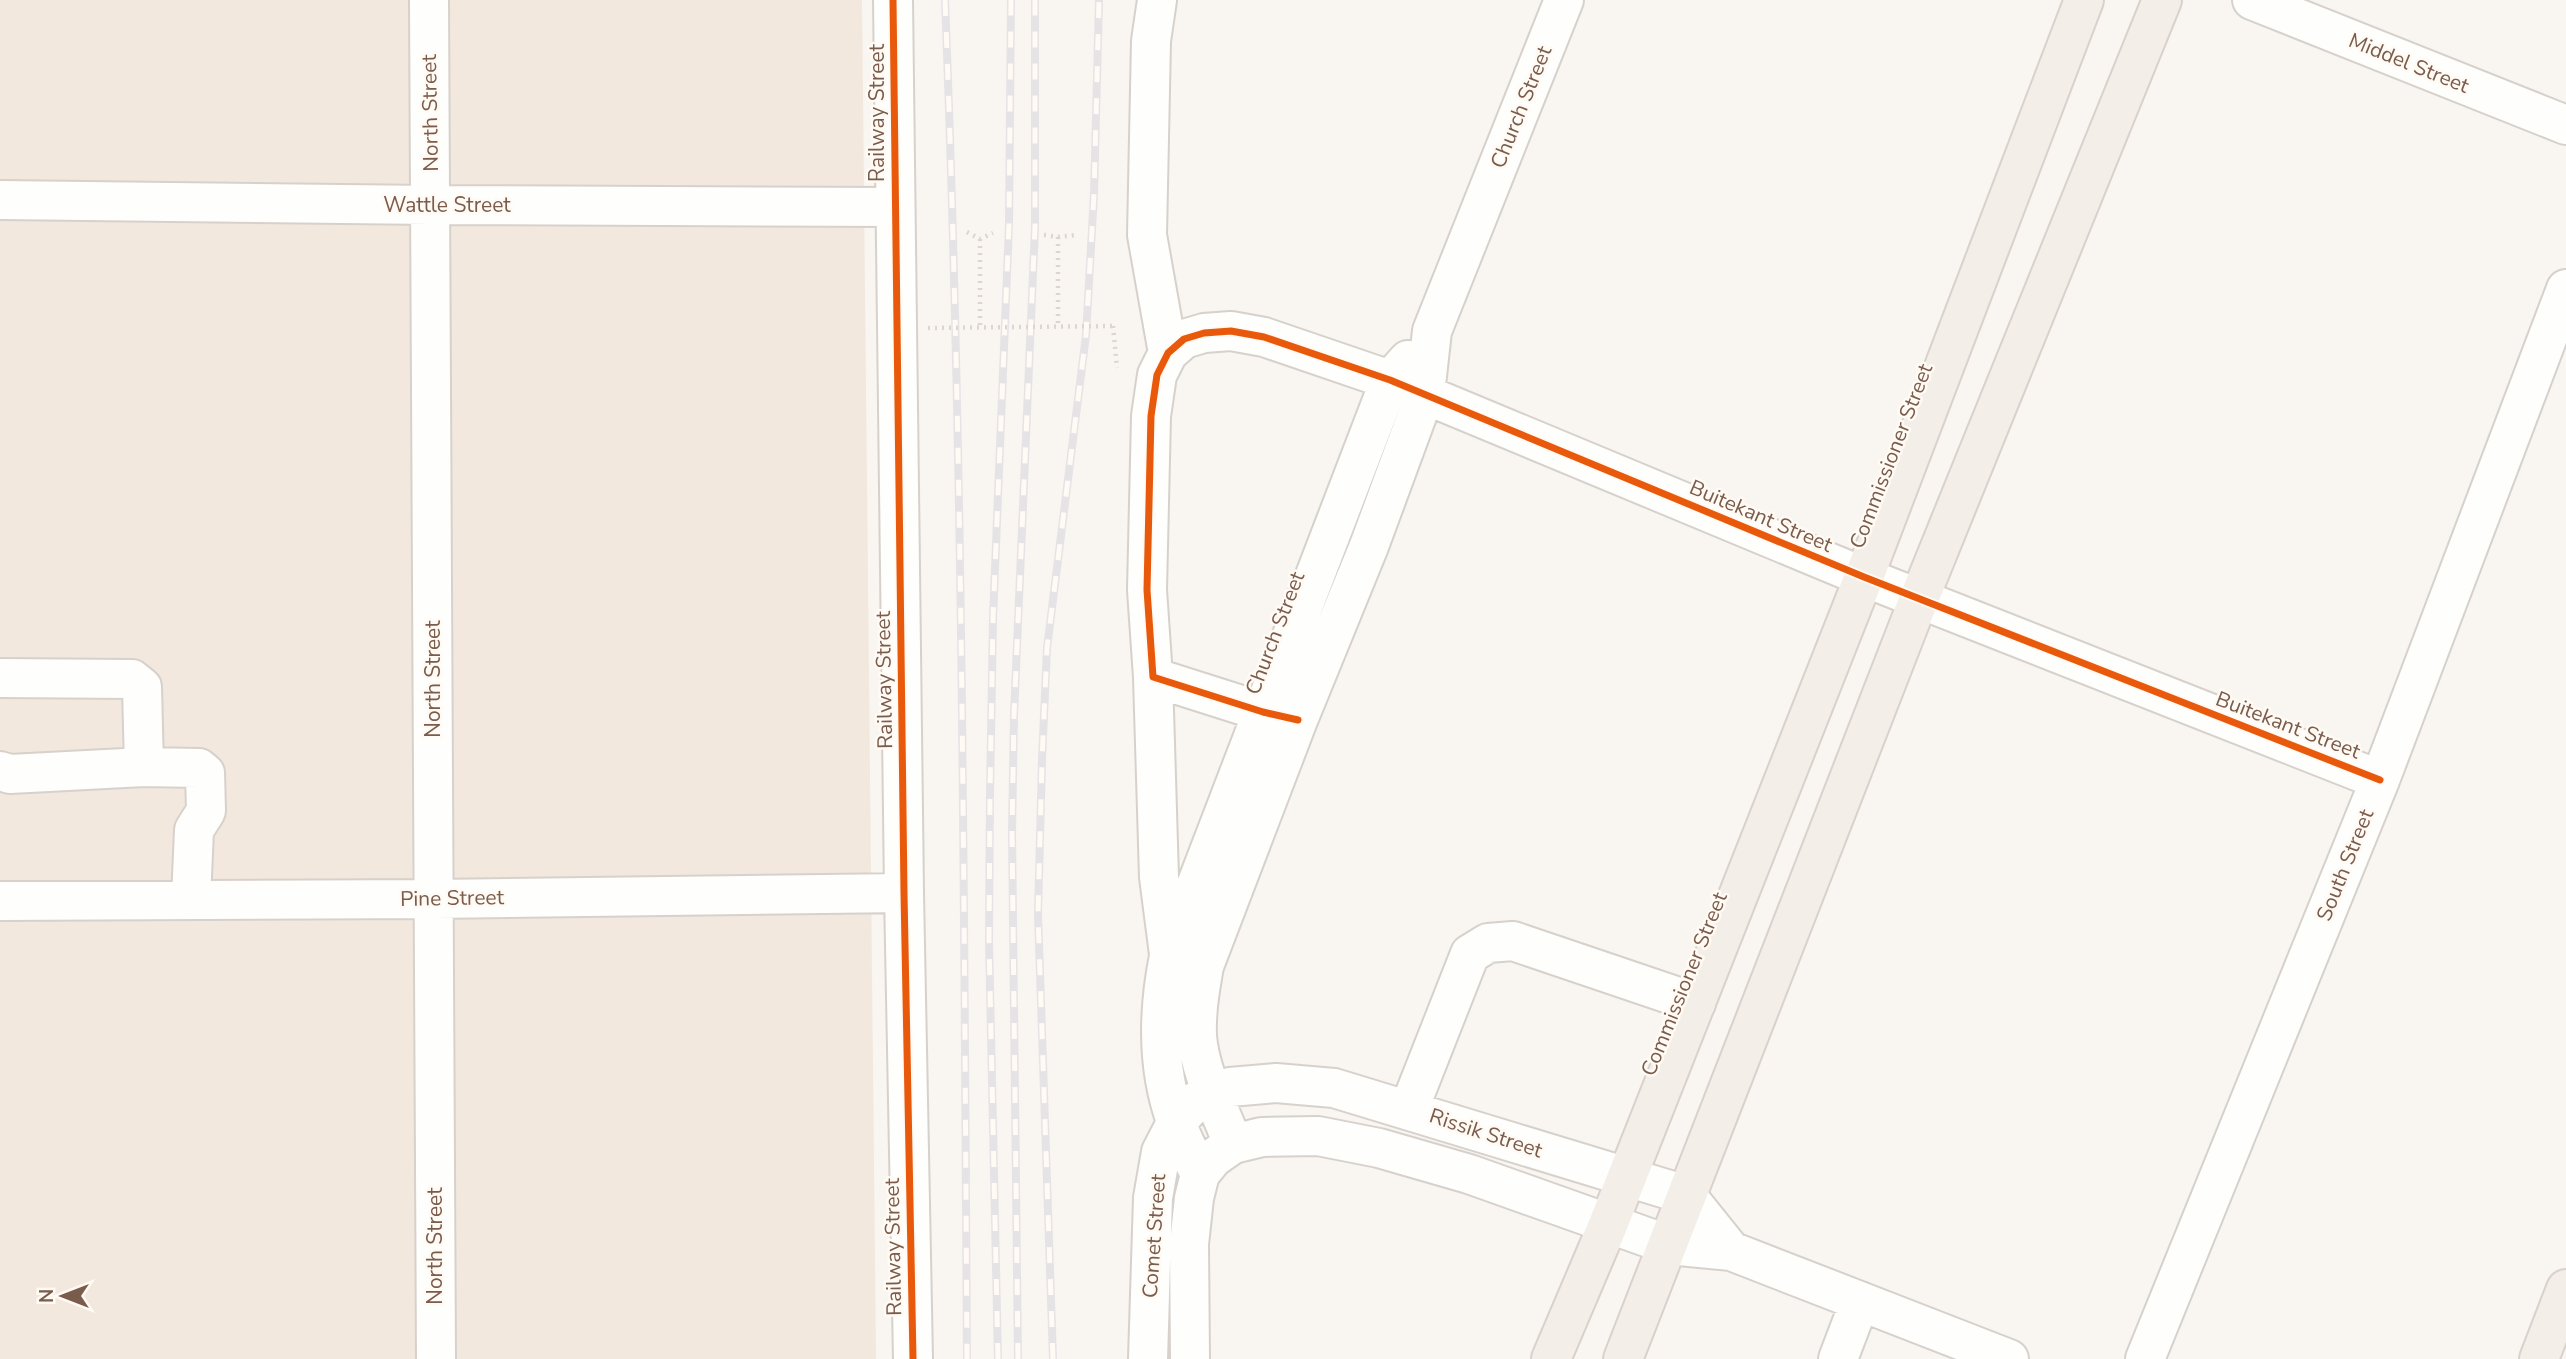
<svg xmlns="http://www.w3.org/2000/svg" width="2566" height="1359" font-family="'Nunito Sans',sans-serif">
	<rect width="100%" height="100%" fill="#f9f5f0"/>
	<path fill="#f2e8de" d="M0,0H862L876,1359H0Z"/>
	<g fill="none" stroke-linecap="round" stroke-linejoin="round">
		<g stroke="#d7d1cb" stroke-width="42">
			<path id="minor" d="M429,0L436,1359
				M893,0L904,893L913,1359
				M1157,0L1151,41L1147,235L1168,353
				M2252,0L2566,125
				M0,200L431,205L895,207
				M1153,677L1159,877L1169,954
				M0,678L132,679L142,687L144,767
				M1298,720L1263,712L1153,677L1147,590L1151,416L1157,375L1168,353L1184,339L1204,333L1231,331L1264,337L1390,380L1864,577L2380,780
				M0,771L10,774L144,767L199,768L205,773L206,811L194,830L191,899
				M0,901L434,899L904,893
				M1409,1109L1470,954L1488,943L1513,941L1696,1003
				M1233,1144C1220,1110 1200,1073 1197,1036C1196,1012 1200,989 1204,966L1298,720L1369,546L1425,394L1432,331L1564,0
				M1200,1174C1192,1158 1183,1141 1177,1124C1157,1071 1158,1011 1169,956L1390,380L1408,360
				M1148,1359L1153,1198L1161,1152L1176,1123L1196,1101L1230,1087L1276,1083L1334,1088L1686,1195L1731,1251
				M1190,1359L1189,1244L1194,1198L1200,1174L1213,1158L1233,1144L1262,1137L1318,1136L1379,1148L1469,1174L1669,1245L1731,1251L2009,1359
				M1838,1359L1860,1301
				M2145,1359L2380,780L2566,289"/>
		</g>
		<g stroke="#dad1cc" stroke-width="42">
			<path id="major" d="M1551,1359L1608,1225L1864,577L2084,0
				M1623,1359L1919,599L2162,0
				M2539,1359L2566,1289"/>
		</g>
		<path stroke="#dcd5d0" stroke-width="4.5" stroke-dasharray="2 5" stroke-linecap="butt" d="M967,232L980,239L993,233
			M1044,235L1058,237L1076,235
			M1058,237V327
			M980,239V328
			M1113,326L1117,368"/>
		<use href="#minor" stroke="#fefefd" stroke-width="38"/>
		<use href="#major" stroke="#f3eee8" stroke-width="38"/>
		<g stroke="#e6e3e7" stroke-width="8">
			<path id="rail" d="M945,0C963,453 964,906 967,1359
				M998,1359L989,941L990,794L993,618L1009,225L1011,0
				M1018,1359L1012,832L1014,715L1035,227V0
				M1053,1359L1038,914L1042,760L1047,648L1086,335L1094,194L1099,0"/>
		</g>
		<use href="#rail" stroke="#fffaf3" stroke-width="5" stroke-dasharray="16" stroke-linecap="butt"/>
		<path stroke="#dcd5d0" stroke-width="4.5" stroke-dasharray="2 5" stroke-linecap="butt" d="M928,328L1113,326"/>
		<g stroke="#fffaf3" stroke-width="11">
			<path id="cycleway" d="M893,0L904,893L913,1359
				M1298,720L1263,712L1153,677L1147,590L1151,416L1157,375L1168,353L1184,339L1204,333L1231,331L1264,337L1390,380L1864,577L2380,780"/>
		</g>
		<use href="#cycleway" stroke="#e8590c" stroke-width="7"/>
	</g>
	<g text-anchor="middle" stroke-width="5" stroke-linejoin="round" paint-order="stroke">
		<g font-size="21" fill="#7a5c4d" stroke="#fffaf3">
			<text transform="translate(2409 63) rotate(22)" y="7">Middel Street</text>
			<text transform="translate(1521 107) rotate(-68)" y="7">Church Street</text>
			<text transform="translate(430 113) rotate(-91)" y="7">North Street</text>
			<text transform="translate(877 113) rotate(-90)" y="7">Railway Street</text>
			<text x="447" y="212">Wattle Street</text>
			<text transform="translate(1891 456) rotate(-69)" y="7">Commissioner Street</text>
			<text transform="translate(1761 516) rotate(23)" y="7">Buitekant Street</text>
			<text transform="translate(1275 633) rotate(-69)" y="7">Church Street</text>
			<text transform="translate(433 679) rotate(-90)" y="7">North Street</text>
			<text transform="translate(884 680) rotate(-91)" y="7">Railway Street</text>
			<text transform="translate(2288 725) rotate(21)" y="7">Buitekant Street</text>
			<text transform="translate(2345 865) rotate(-68)" y="7">South Street</text>
			<text transform="translate(452 898) rotate(-1)" y="7">Pine Street</text>
			<text transform="translate(1684 984) rotate(-68)" y="7">Commissioner Street</text>
			<text transform="translate(1486 1133) rotate(18)" y="7">Rissik Street</text>
			<text transform="translate(1154 1236) rotate(-86)" y="7">Comet Street</text>
			<text transform="translate(435 1246) rotate(-90)" y="7">North Street</text>
			<text transform="translate(893 1247) rotate(-91)" y="7">Railway Street</text>
		</g>
	</g>
	<g transform="translate(63 1296) rotate(270)" stroke="#fffaf3" stroke-width="5" paint-order="stroke">
	<path d="M0-5L12 26L0 18L-12 26Z" fill="#7a5c4d"/>
	<text y="-10" font-size="19" font-weight="bold" text-anchor="middle" fill="#7a5c4d">N</text>
	</g>
</svg>
